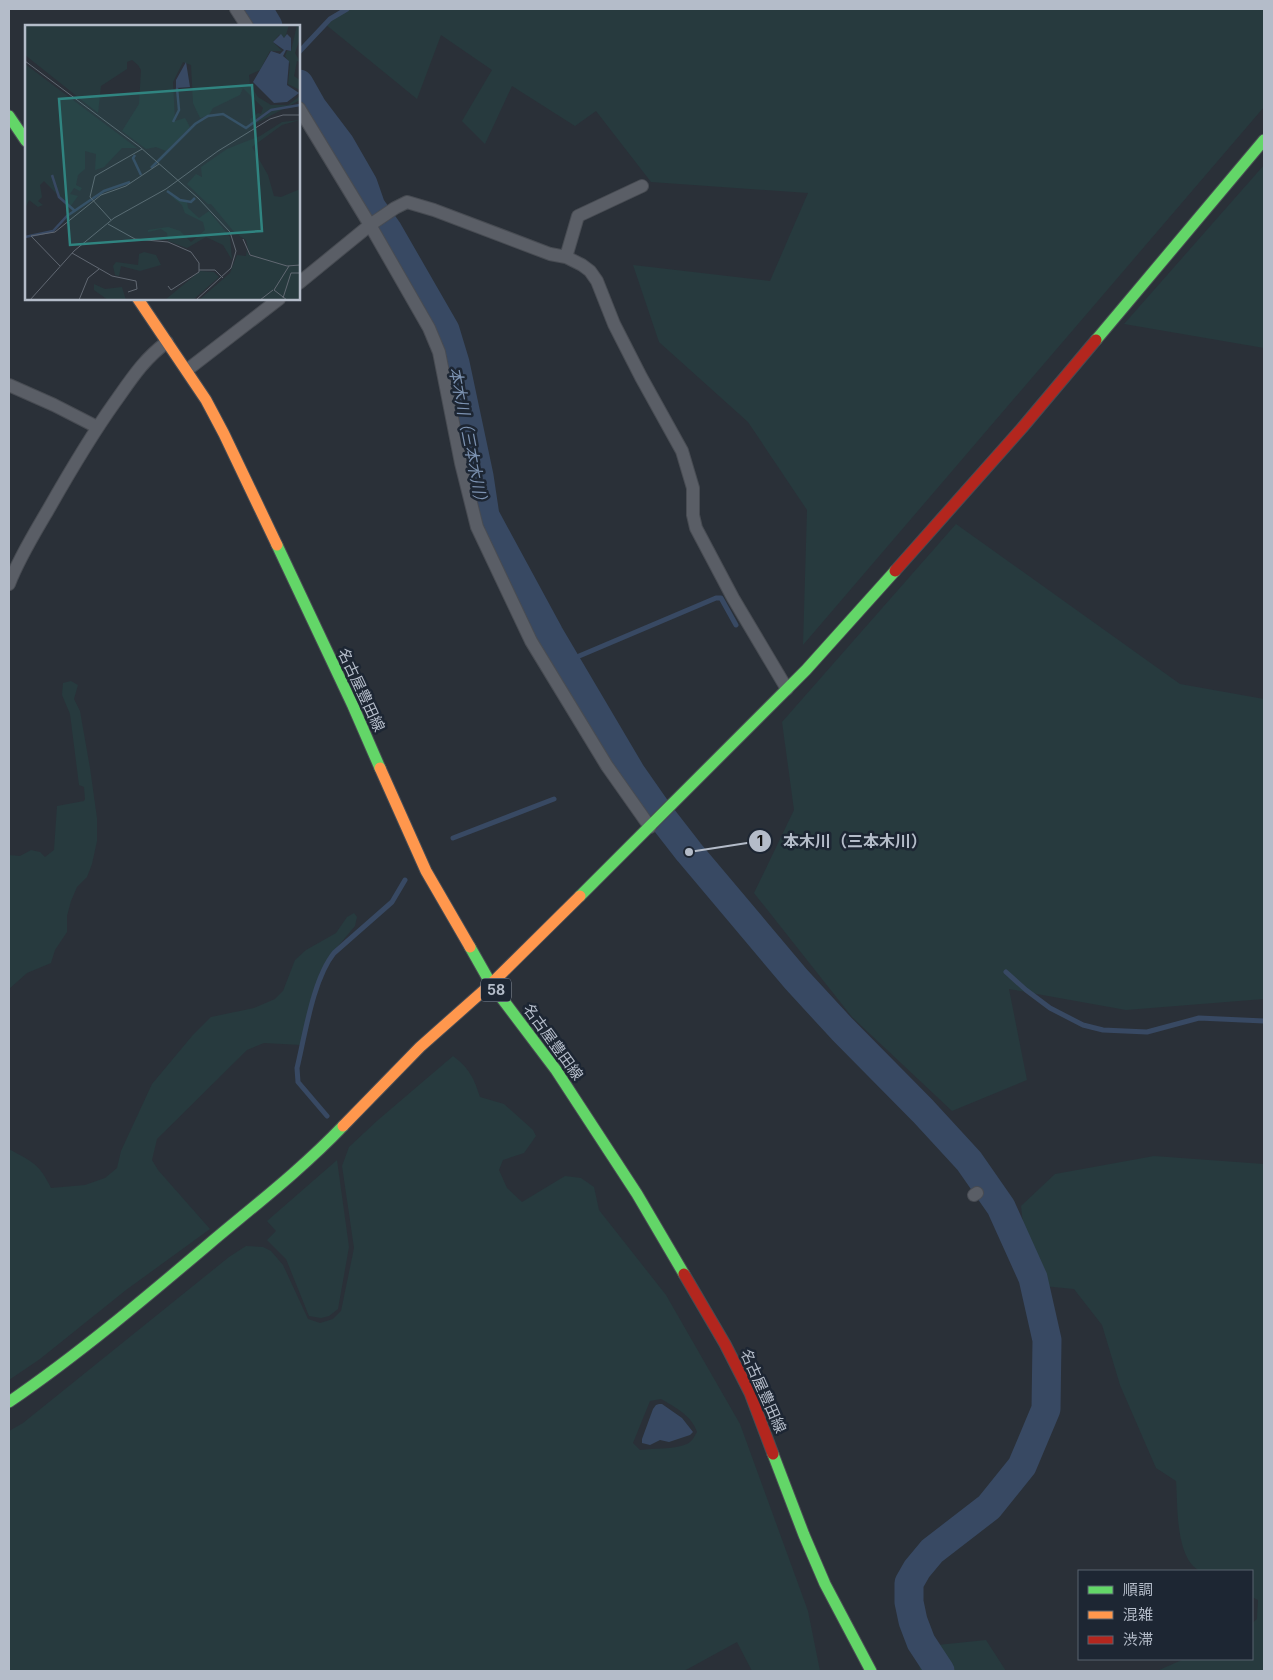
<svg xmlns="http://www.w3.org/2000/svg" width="1273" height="1680" font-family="Inter,'Noto Sans JP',sans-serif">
	<rect width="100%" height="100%" fill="#2a3038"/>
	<path fill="#273a3e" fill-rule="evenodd" d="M344,9H1264V107L803,645L807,510L748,422L659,342L633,265L770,281L808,193L651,182L596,111L575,126L512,86L485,144L462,121L492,70L441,35L417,99L325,24Z
		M1264,165V348L1124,324Z
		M956,524L1180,684L1264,699V999L1126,1010L1009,989L1027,1080L952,1111L852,1017L754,893L794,810L782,722Z
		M71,681L78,685L74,699L80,711L90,768L97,818V841L92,864L87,877L77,887L71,901L67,916V932L55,950L51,963L27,973L9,989V855L20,856L31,850L40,852L45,857L54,850L57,806L84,801L85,799L84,787L79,785L70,714L62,695L63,683Z
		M354,913L357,917L355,926L328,958L320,972L301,1045L264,1043L247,1050L157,1139L152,1160L158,1170L210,1229L126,1290L40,1359L9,1380V1149C32,1162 39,1163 51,1188L85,1185L105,1178L117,1168L121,1151L152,1084L192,1036L211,1017L254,1008L275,999L283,991L295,960L306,950L336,933L347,917Z
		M453,1056C469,1068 474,1078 480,1097L504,1104L533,1130L536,1136L524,1153L503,1160L499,1170L507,1188L522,1202L565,1176L581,1178L594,1187L599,1210L666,1295L740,1424L808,1611L820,1671H752L737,1642L684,1671H9V1431L23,1423L229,1257L246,1246L263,1247L271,1251L283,1265L308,1319L320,1323L333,1319L341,1311L354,1248L342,1166L349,1147L378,1120ZM661,1399C675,1407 692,1416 697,1432C695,1435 693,1440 690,1442C680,1450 653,1448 640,1450L633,1443L650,1401Z
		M1154,1156L1264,1164V1671H1157L1184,1659H1252V1623L1257,1619L1258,1600L1252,1597V1571H1200C1175,1558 1178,1506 1176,1481L1156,1468L1120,1385L1102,1325L1074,1289L1043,1286L1024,1233L1021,1206L1055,1174Z
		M337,1160L349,1247L338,1309L329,1316L321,1318L309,1316L286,1259L267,1240L276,1231L267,1221Z
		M986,1640L1006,1671H920L918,1647Z"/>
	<path fill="#384963" d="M659,1404H662L682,1418L693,1432L690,1435L669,1442L660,1440L650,1445L642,1443V1439L653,1409L656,1405Z"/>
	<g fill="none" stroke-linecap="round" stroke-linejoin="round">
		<path stroke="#384963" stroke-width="5" d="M299,52L330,19L347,9
			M565,662L716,598H721L736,625
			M453,838L554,799
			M1006,972L1026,990L1050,1008L1083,1025L1103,1030L1147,1032L1199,1018L1264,1021
			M327,1116L298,1082L297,1068C305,1035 313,979 334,953L392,902L405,880"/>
		<path stroke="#384963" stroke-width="29" d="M258,9L268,26
			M299,84L312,107L340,144L363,184L371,207L388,231L445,330L455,363L479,476L485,516L549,634L631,773L661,816L689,852L796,979L842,1029L923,1111L969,1161L1001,1207L1033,1278L1047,1340L1046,1409L1022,1466L989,1507L932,1551L917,1569L909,1583V1602L913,1621L921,1642L940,1671"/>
		<g stroke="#484c53" stroke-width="14">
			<path id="street" d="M236,9L247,26
				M299,108L370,225L429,328L439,352L461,463L477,527L531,641L607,766L650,827
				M566,257L578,216L642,186
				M299,283L370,225L395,208L407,202L434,210L550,254L566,257L582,265L590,271L597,281L614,324L641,377L682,451L693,488V515L696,528L733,598L787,689
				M187,370L279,299
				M9,385L54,405L97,427
				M9,584C19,558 34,534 48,510C69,473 90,437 115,402C132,378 144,359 167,342
				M974,1195L977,1193"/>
		</g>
		<g stroke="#484c53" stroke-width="13">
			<path id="fast" d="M9,116L26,141
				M1096,340L1264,140
				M277,545L353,706L380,768
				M580,896L806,670L895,571
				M470,947L491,984L556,1070L637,1194L684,1274
				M9,1402C79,1354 144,1299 209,1244C254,1206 302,1169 343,1126
				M773,1454L804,1535L825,1584L871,1671"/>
		</g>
		<g stroke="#484c53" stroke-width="13">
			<path id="slow" d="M138,299L206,400L224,434L277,545
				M380,768L426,871L470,947
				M343,1126L420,1047L491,984L580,896"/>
		</g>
		<g stroke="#484c53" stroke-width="13">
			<path id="jam" d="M895,571L1022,428L1096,340
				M684,1274L725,1344L750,1393L773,1454"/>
		</g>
		<use href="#street" stroke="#5a5e66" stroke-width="12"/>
		<use href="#fast" stroke="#63d668" stroke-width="11"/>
		<use href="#slow" stroke="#ff974d" stroke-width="11"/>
		<use href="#jam" stroke="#b3261e" stroke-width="11"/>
	</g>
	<g text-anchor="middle" stroke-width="5" stroke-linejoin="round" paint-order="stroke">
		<rect fill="#1d2633" stroke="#878f9c" stroke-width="1" x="481" y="978.5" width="30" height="23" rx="4"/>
		<g font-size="14" font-weight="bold" fill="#b4bcc9">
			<text x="496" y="995">58</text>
		</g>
		<g font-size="15" fill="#b4bcc9" stroke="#1d2633">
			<text transform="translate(361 690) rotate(65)" y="5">名古屋豊田線</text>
			<text transform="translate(553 1042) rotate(54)" y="5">名古屋豊田線</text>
			<text transform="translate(763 1391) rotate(66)" y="5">名古屋豊田線</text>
		</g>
		<g font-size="16" font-style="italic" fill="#7c92b1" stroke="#1d2633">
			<text transform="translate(469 438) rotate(79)" y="6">本木川（三本木川）</text>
		</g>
	</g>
	<g transform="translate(25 25)">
		<rect width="275" height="275" fill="#2a3038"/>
		<path d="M0,0H264L260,13L254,10L248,17L257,26H245L235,45L224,50L225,60L233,72L246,80H263L275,71V75L226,101L225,94L233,88L236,89L238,83L218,63L215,70L188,83L184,90L175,93L168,78L166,40L158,37L148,57L150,96L160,93L165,102L141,126L131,122L121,124L97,106L114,79L116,45L113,40L107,35L102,37V44L76,61L73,88L0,30ZM272,0H275V13L270,28L275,37L272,36L269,51L275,55V65L263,59L265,39L260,31L262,26H266ZM0,39L112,123H97L79,142L70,145L71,129L60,126V144L53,150L51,160L57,163L55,166L49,163L45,169L53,171L45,182L19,156L15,160L17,172L13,176L18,180L13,182L4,175L0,184ZM275,95L257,100L227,122L243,150L249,171L256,172L275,164V275H174L205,248L212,230L221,231L222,224L223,229L229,232L224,228L221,215L210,208L186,179H183L162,159L171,149L177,152L176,142L202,124L235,111L257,97ZM147,172L162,177L163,183L174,193L184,186L205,212L207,235L198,220L181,212L162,223L143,216L142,208L136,204L123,207V205L143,202L155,206L166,217L180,205L178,197L160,188L157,180ZM119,227L131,230L136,240L115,246L96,241L94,251L90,250L88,241L91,237L113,240L114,229ZM175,246L189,247L194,252L168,275H140ZM69,259L80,264L97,262L101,275H83L69,265Z" fill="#273a3e"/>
		<path d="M256,9L259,13L262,9L266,13V26L261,25L258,31L264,36L262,60L274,68L262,77L249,78L228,57L246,26L255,29L259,25L248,17ZM161,37L165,62L151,63V55Z" fill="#384963"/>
		<path fill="none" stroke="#384963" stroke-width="2.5" d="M148,97L154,85L152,63M110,130L108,133L116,150M126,143L170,99L183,91L198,89L221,103L246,85L275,80M27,150L34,172L50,186M142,166L155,175L166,177L170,173M0,212L28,206L42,191L79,166L105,157"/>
		<path fill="none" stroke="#616872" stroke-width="1" d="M0,36L115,122L173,173L205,207L211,226L206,243L171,275M86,195L65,172L70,151L117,124M83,199L110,214L143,217L166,227L174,238V247L146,265L143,261M218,214L225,230L262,241L275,240M47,228L87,251L111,256L112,264L103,267M35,241L6,211L30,207L76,170L101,161L134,139M174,245H190L198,253M258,273L266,248H275M5,275L49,226L89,193L141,164L193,126L245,94L258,90H275M54,275L63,253L74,244M235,275L248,265M262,275L249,265L264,241"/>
		<path fill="#308480" fill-opacity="0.15" stroke="#308480" stroke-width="2.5" d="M227,60L237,206L45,220L34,74Z"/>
		<rect width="275" height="275" fill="none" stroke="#b4bcc9" stroke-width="2.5"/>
	</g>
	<path fill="none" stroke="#b4bcc9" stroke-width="2" d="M689 852L760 841"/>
	<g fill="#b4bcc9" stroke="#1d2633" stroke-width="2">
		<circle cx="689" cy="852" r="5"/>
		<circle cx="760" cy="841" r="12"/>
	</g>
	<g font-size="15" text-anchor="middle" font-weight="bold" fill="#111">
		<text x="760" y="846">1</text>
	</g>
	<g font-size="16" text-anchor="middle" font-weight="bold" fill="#b4bcc9" stroke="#1d2633" stroke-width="5" stroke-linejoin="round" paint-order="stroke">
		<text x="855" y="847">本木川（三本木川）</text>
	</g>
	<rect width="1273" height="1680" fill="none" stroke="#b4bcc9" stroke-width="20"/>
	<rect x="1078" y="1570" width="175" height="90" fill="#1d2633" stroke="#59626f"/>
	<rect x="1088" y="1586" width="25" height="8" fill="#63d668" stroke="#59626f"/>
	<text x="1123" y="1595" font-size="15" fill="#b4bcc9">順調</text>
	<rect x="1088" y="1611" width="25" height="8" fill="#ff974d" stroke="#59626f"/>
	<text x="1123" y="1620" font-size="15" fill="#b4bcc9">混雑</text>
	<rect x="1088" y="1636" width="25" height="8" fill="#b3261e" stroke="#59626f"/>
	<text x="1123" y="1645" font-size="15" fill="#b4bcc9">渋滞</text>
</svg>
